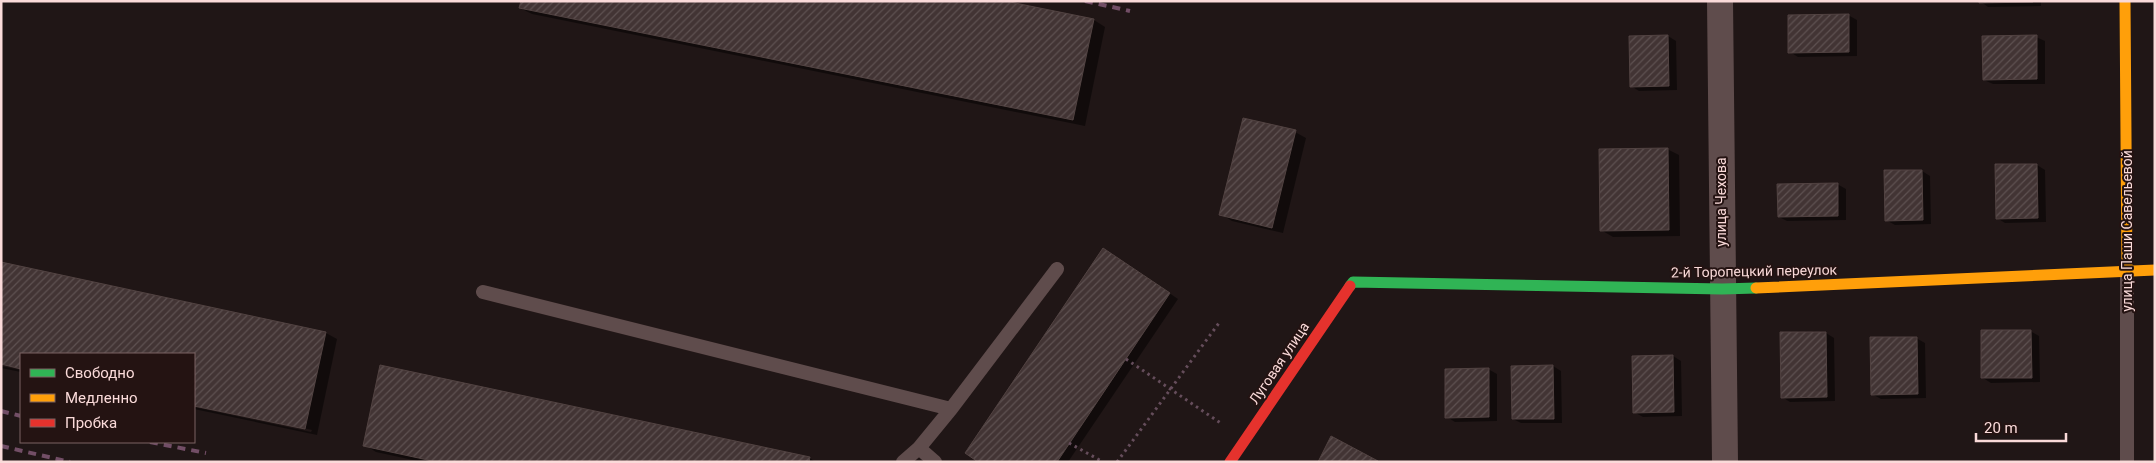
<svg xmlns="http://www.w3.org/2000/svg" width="2156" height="463" font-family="Roboto,sans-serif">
	<defs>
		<pattern id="building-hatch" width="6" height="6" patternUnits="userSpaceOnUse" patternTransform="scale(1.25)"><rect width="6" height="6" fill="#423434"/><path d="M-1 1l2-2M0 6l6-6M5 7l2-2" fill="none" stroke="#5e5151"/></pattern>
	</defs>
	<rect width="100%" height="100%" fill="#201616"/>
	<path fill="#0007" d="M1980,1H2041V6L1988,7Z
		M520,8L1094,20L1105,27L1085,126L532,14Z
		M1848,15L1857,20V56L1798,57L1790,52Z
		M1668,36L1676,41L1677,90L1639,91L1631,86Z
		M2036,37L2045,41V84H1993L1984,80Z
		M1295,132L1306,138L1283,233L1232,221L1221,214Z
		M1667,149L1679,155L1680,236L1613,237L1601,230Z
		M2037,165L2045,170L2046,222L2005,223L1997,218Z
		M1922,171L1930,176L1931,224L1895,225L1886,220Z
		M1837,184L1846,189V220L1787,221L1779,217Z
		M1112,254L1178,299L1068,462H980Z
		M1,263L326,333L337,339L317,435L194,409V407L311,432L312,430L194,404V354H21V367L1,363Z
		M2030,331L2039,336L2040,382L1991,383L1983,378Z
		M1826,333L1834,338L1835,401L1790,402L1782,397Z
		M1916,338L1925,343L1926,398L1881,399L1872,394Z
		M1673,356L1681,361L1682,416L1643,417L1634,412Z
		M1,366L21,370V372L1,368Z
		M1553,366L1561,371L1562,423H1521L1513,419Z
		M1488,369L1497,374V421L1455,422L1447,417Z
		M1332,438L1377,462H1320Z
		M365,445L810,458L815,462H422L376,452Z"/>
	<path fill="url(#building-hatch)" stroke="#524342" d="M521,1H1005L1094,19L1073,120L519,8Z
		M1979,1H2033V2L1979,3Z
		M1849,14V52L1788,53V15Z
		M1668,35L1669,86L1630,87L1629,36Z
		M2037,35V79L1983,80L1982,36Z
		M1243,118L1296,130L1272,228L1219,215Z
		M1668,148L1669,230L1600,231L1599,149Z
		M1995,164H2037L2038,218L1996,219Z
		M1884,170H1922L1923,220L1885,221Z
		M1838,183V216L1778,217L1777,184Z
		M1103,248L1170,293L1057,462H978L965,453Z
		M1,262L326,332L305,429L194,406V354H21V369L1,364Z
		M1981,330H2031L2032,378H1981Z
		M1780,332H1826L1827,397L1781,398Z
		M1870,337H1917L1918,394L1871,395Z
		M1673,355L1674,412L1633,413L1632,356Z
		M380,365L810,457L809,462H437L363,446Z
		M1553,365L1554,419H1512L1511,366Z
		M1489,368V417L1445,418V369Z
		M1331,436L1378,461L1318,462Z"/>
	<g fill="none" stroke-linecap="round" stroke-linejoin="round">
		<path stroke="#654d5b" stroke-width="3" stroke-dasharray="2.5 4" stroke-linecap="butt" d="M1126,359L1222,424
			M1069,443L1103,462
			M1117,462L1219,323"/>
		<path stroke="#5f4c4c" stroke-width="14" d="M483,292L951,409L919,448L935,462
			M951,409L1057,269
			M903,462L919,448
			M2127,462V271"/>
		<path stroke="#5f4c4c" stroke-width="26" d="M1720,1L1725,462"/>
		<path stroke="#30b455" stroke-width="11" d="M1350,286L1353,282L1722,289L1756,288"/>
		<path stroke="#ff9f0a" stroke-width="11" d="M2125,1L2127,271
			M1756,288L2155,270"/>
		<path stroke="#e5322d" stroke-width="11" d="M1230,462L1350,286"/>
		<path stroke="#724e66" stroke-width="4" stroke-dasharray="8 6" stroke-linecap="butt" d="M1085,1L1130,11
			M1,411L21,416
			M150,442L206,453
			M1,446L70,462"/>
	</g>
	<g text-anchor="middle" stroke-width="4" stroke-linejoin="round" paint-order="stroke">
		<g font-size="14" fill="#fadad9" stroke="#241312">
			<text transform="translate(1721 202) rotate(-90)" y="5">улица Чехова</text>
			<text transform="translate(2127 231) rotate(-90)" y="5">улица Паши Савельевой</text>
			<text transform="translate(1754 271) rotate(-1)" y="5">2-й Торопецкий переулок</text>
			<text transform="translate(1279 363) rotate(-56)" y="5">Луговая улица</text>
		</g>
	</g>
	<rect width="2156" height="463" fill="none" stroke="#fadad9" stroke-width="5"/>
	<rect x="20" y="353" width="175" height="90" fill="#241312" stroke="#7a6362"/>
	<rect x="30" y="369" width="25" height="8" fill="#30b455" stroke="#7a6362"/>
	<text x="65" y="378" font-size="15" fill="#fadad9">Свободно</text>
	<rect x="30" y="394" width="25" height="8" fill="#ff9f0a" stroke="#7a6362"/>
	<text x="65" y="403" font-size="15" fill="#fadad9">Медленно</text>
	<rect x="30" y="419" width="25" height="8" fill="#e5322d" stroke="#7a6362"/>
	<text x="65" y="428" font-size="15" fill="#fadad9">Пробка</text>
	<path d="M1976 433v8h90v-8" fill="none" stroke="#fadad9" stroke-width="2.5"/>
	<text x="1984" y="433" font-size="15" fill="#fadad9" stroke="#241312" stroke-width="4" paint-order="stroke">20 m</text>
</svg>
